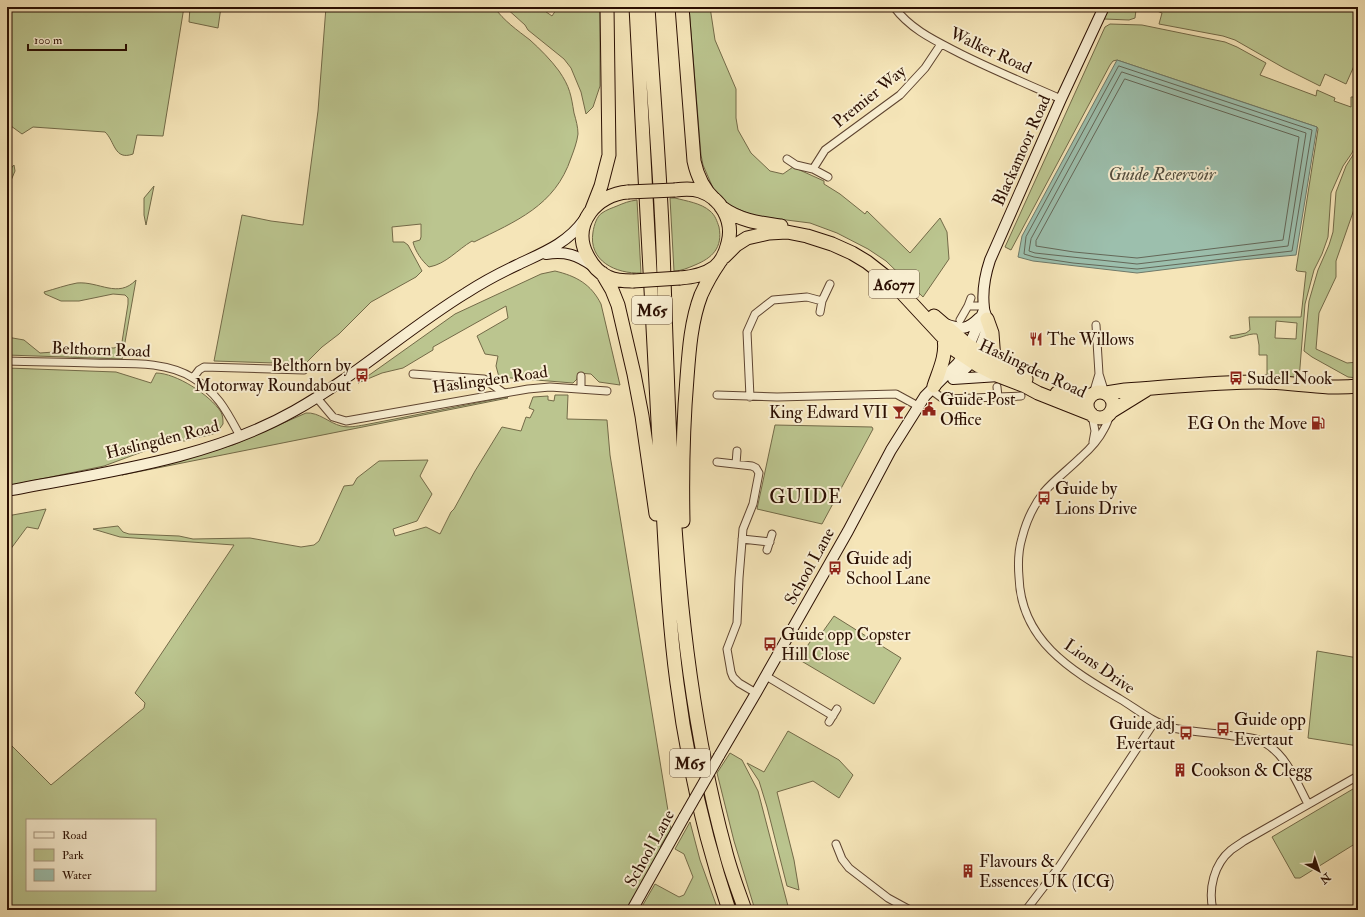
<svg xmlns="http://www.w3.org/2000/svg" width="1365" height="917" font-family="'IM FELL Double Pica',serif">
	<rect width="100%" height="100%" fill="#f5e5b8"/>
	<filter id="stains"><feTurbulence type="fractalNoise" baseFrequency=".005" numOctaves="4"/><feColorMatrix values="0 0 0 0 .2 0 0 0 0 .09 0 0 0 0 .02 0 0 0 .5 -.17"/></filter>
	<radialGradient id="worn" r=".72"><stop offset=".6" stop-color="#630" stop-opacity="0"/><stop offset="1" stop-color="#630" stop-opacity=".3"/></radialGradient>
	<path fill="#bbc58f" stroke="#736a48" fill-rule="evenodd" d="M7,7H184L163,136L137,135L133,154C114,161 115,141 105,132L33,127L22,134L11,126H7Z
		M190,7H221L218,28L189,22Z
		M326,7H494C504,21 517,30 530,40C540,49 551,60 559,71C570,87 571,95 574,113C576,120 578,127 578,134C577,142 574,150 571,158C555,206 516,221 474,242L472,241C457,250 446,264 429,267C422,261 415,251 413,242L420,240L421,237V224L392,227L393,242H404L408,245L422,271L416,277L371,302L339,334L322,347L305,364L214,361L242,215L271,221L303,225L318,111Z
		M505,7H539L552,16L558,7H600V86L593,107L586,114L581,92L571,68L564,59L528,30L525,25Z
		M689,7H710L715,40L736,89V118L738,130L751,153L770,171L783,174L793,167L824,181V184L840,194L865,214L867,211L910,253L940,218L947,232L949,259L923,297L886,261L868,249L837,233L810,223L755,216L728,205L713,188L703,165L701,155Z
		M1109,7H1134L1136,10L1135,18L1129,20L1104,19Z
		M1147,7H1358V57L1346,84L1325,74L1320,86L1284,68L1235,40L1223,36L1159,24L1162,13Z
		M1110,24L1142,25L1225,42L1237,47L1266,63L1260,75L1316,96L1317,90L1335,98L1334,101L1351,107V97H1358V139L1352,153L1343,166L1331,193L1328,237L1322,254L1314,270L1305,304L1299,380L1267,377V355H1259V345L1257,334C1247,333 1239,340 1230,338V336L1246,333L1250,330L1249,317H1301L1306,272L1297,271L1296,270L1318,129L1317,127L1117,60L1113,61L1110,65L1011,250L1005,247L1105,27ZM1276,321L1297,323L1296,339L1275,338Z
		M1358,147V198L1336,261V277L1319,313L1316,349L1347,363L1358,362V378L1348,377L1312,357L1304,351L1309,301L1318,270L1329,245L1333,232L1336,192L1346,166Z
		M14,165L15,171L7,190C7,183 8,170 14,165Z
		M154,186L146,225L144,215V198Z
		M670,198H675C686,201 701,203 710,211C715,215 717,221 719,227C723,248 712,258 695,265C688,268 681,271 674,271Z
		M637,200L641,273C616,274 588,261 593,232C594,225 597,216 602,213C606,210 612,208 617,206C624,203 629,201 637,200Z
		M555,271C576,276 591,284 601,304L620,385L599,382L591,374L578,373L577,379L573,383L499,377L496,366L498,356L485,354L477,336L508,318L506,306L433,347V350L403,368L382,373L358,383L455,314L541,274Z
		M136,280L122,359L7,355V337L24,340L40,353L54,352L71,347L114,348L119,346L122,342L128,304V298L125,295L113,294L79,301H61L45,294L44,292C55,289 66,285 77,283C99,281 118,299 136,280Z
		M7,368L116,372L151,383L156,373C176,373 210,395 221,412C223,416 223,420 223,424L218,431L213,434L184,441L177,439L104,466L7,486Z
		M555,395H568L567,419L607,420L610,455L624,541L671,829L660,847L662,848L627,910H7V741L51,785L144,708L145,703L135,693L234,545L120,537L93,529L118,526L123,532L129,534L179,536L193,539L250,538L301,547L314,545L319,541L344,486L353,485L357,478L379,461L428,460L420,476L432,494L417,521L393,529L395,536L426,527L440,534L451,512L454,509L475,471L502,427L521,431L526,417L530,418L534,410L529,408L533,397L548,396V400L554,401ZM27,820H155V890H27Z
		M507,397L508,398L122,475L233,445L306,413C319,412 329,423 341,426C349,428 357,426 364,425Z
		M775,425L872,427L873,429L822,524L757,509Z
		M46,509L38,529L27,527L7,554V516Z
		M834,616L901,658L874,704L798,659L815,635L819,637Z
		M1317,651L1358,658V746L1308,738Z
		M788,731L839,760L853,775L839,798L813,781L777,792L794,860L799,890L787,886L767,807L759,781L747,763L764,772Z
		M730,753L742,760L758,791L789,910H755L734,841L717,773Z
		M1358,786V842L1300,878H1295L1272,837Z
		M690,822L700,860L718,910H640L655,884L679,897L684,895L693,877L684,854L675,849Z"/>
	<path fill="#9cbfad" stroke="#6f7969" d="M1117,60L1317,127L1296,255L1241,260L1137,273L1033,261L1018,257L1022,236Z"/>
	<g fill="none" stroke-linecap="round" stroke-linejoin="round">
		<path stroke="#646758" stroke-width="1" d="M1119,66L1312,130L1292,251L1137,269L1073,263L1034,257L1024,254L1026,237Z
			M1122,72L1306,133L1288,246L1137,264L1035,253L1029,251L1031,239Z
			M1125,79L1299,137L1283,240L1137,258L1074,252L1036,246V241Z"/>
		<g stroke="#5e4430" stroke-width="9">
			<path id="street" d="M894,7C911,30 936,41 961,54C993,70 1027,84 1061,99
				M787,159L796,165L813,169L828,177
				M813,169L825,150L900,95L925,68L941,44
				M968,306L971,298
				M820,312L822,301L830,284
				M960,320L968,306H984
				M1096,325L1099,374
				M7,361C35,362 64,362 92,363C125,364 164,360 193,378C218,393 227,412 240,436
				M413,374L484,379L504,393
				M193,378L199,370L204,367L304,370
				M997,387L998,397L1021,396
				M581,389V376
				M931,390L942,398L947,399L998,397
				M1093,394L1099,374L1105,393
				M717,395L777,397L896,394L918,406
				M750,397L747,332L755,314L773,300L807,297L822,301
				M317,398L333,417L346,421L528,389L550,387L607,391
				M1111,412C1109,418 1107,424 1104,429C1099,439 1090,449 1081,457C1069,469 1055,479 1044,492C1033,506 1026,522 1022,538C1018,551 1018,565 1019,577C1021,641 1071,670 1120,699C1137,709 1153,723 1173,728C1193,732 1213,733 1233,736C1243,737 1256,737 1265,743C1287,756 1297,783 1308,804
				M1092,415L1095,431L1093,442
				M717,462L752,466L756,468L759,473L753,504L743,529L739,578L737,623L727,649L731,672L733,677L739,683L756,693
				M736,464L737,451
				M742,539L770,542
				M767,550L772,534
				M766,676L833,716
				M829,722L837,709
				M836,844L842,859L849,868L888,898L910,910
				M1026,910L1059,867L1155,721
				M1213,910C1208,889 1214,864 1231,850C1235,847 1240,844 1244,841L1358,776"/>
		</g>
		<g stroke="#2b0f02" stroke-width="12">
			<path id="secondary" d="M546,254C566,251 577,255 593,266
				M945,324C961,329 966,331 979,318
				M953,379C958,375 964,370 969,365C977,355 988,333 987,320C987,316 984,312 984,308C982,292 985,275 990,260L1061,99L1104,7
				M953,379L999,376
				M7,491C104,472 207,460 294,411C355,377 407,329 466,293C483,282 500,273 517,265C542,253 567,244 584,220
				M719,756L756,693L848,531L891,450L925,396L958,363L963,356L969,346L984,310
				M632,910L684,817"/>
		</g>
		<g stroke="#2b0f02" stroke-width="15">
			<path id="highway" d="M636,7C644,158 651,309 660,459C665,534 667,609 677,683C687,760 704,836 729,910
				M648,7C653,88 660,168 663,249C670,449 672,654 725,849C730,870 738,890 745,910
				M682,7L694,161C697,175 704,190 715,200
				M675,190C683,189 691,188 700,191C721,198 734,221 728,243C726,252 722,261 715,267C704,275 693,277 680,278
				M628,192C597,194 571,224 587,255C592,265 599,273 608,277C616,281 625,281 633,281
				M721,207C740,221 759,223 781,226
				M592,209L601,186L609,155L607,7
				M724,257L736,245L747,238L769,233L787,232L807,236L832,244L852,253L867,262L890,280L955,350L979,366L999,376L1025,386L1038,393L1091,414
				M602,273L612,290L618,305L634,374L642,416L656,514
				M934,316L969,346L1026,379
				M987,319L992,333L994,361
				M934,386C939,371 947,355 944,339
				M1087 405a13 13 0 1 1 26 0a13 13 0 1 1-26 0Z
				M1057,393L1073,397L1092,395
				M1106,393L1125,390C1169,387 1216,382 1260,382C1293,382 1325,390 1358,386
				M1112,411L1146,390
				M683,521C682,473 683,426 687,378C689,351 691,321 701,295C706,284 712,273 719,263"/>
		</g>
		<use href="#street" stroke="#f8eed1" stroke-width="7"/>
		<use href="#secondary" stroke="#f8eed1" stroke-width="10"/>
		<use href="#highway" stroke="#f5e5b8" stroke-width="13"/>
		<g stroke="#2b0f02" stroke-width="12" stroke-linecap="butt">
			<path id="secondary-bridge" d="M684,817L719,756"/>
		</g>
		<g stroke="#2b0f02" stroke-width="15" stroke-linecap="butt">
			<path id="highway-bridge" d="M628,192L675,190
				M633,281L680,278"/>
		</g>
		<use href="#secondary-bridge" stroke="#f8eed1" stroke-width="10"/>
		<use href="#highway-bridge" stroke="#f5e5b8" stroke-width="13"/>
	</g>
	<defs>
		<g id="restaurant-bare" transform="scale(1.08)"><path d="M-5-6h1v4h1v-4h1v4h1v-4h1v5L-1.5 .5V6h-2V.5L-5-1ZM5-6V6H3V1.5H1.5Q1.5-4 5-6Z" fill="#8f2418" stroke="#f8eed1" stroke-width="2.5" paint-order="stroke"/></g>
		<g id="bus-bare" transform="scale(1.08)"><path d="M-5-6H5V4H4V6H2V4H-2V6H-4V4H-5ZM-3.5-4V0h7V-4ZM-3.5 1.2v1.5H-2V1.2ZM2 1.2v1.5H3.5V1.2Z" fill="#8f2418" stroke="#f8eed1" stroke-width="2.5" paint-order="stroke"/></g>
		<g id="civic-bare" transform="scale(1.08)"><path d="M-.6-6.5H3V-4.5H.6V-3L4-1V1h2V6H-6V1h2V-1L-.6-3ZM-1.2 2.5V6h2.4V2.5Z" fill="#8f2418" stroke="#f8eed1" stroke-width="2.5" paint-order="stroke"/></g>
		<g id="bar-bare" transform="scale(1.08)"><path d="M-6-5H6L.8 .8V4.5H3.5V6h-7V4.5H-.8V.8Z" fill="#8f2418" stroke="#f8eed1" stroke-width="2.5" paint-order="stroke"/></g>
		<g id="fuel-bare" transform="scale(1.08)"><path d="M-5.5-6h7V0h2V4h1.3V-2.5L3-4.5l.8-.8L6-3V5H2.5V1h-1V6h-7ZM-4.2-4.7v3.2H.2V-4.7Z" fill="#8f2418" stroke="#f8eed1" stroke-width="2.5" paint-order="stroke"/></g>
		<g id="building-bare" transform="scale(1.08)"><path d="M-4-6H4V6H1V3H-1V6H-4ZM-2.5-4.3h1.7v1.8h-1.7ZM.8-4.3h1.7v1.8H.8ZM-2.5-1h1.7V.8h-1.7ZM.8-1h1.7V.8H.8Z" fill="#8f2418" stroke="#f8eed1" stroke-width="2.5" paint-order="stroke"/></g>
	</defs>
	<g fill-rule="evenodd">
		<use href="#restaurant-bare" x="1036" y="339"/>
		<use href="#bus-bare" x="362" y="375"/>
		<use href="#bus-bare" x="1236" y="378"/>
		<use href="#civic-bare" x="929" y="409"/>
		<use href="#bar-bare" x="899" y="412"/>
		<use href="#fuel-bare" x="1318" y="423"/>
		<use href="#bus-bare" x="1044" y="498"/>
		<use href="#bus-bare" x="835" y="568"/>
		<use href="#bus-bare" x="770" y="644"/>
		<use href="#bus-bare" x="1223" y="729"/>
		<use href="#bus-bare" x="1186" y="733"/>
		<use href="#building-bare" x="1180" y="770"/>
		<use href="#building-bare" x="968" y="871"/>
	</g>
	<g text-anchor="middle" stroke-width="4" stroke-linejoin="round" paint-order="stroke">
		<g fill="#f8eed1" stroke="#685240" stroke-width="1">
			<rect x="869" y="270" width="50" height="28" rx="3"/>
			<rect x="632" y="296" width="40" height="28" rx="3"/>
			<rect x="670" y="749" width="40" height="28" rx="3"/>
		</g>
		<g font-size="16" font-weight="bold" fill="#2b0f02">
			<text x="894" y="290">A6077</text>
			<text x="652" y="316">M65</text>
			<text x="690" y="769">M65</text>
		</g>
		<g font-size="17" fill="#2b0f02" stroke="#f8eed1">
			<text transform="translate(991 50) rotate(25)" y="6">Walker Road</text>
			<text transform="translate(869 96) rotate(-39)" y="6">Premier Way</text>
			<text transform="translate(1021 150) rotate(-66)" y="6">Blackamoor Road</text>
			<text transform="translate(101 349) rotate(2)" y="6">Belthorn Road</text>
			<text transform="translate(1033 368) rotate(25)" y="6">Haslingden Road</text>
			<text transform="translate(490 379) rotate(-8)" y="6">Haslingden Road</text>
			<text transform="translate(162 439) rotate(-14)" y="6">Haslingden Road</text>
			<text transform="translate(809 566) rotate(-61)" y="6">School Lane</text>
			<text transform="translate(1100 666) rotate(35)" y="6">Lions Drive</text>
			<text transform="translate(649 848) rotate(-61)" y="6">School Lane</text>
		</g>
		<g font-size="17" fill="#2b0f02" stroke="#f8eed1" text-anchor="start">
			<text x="1047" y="345">The Willows</text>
			<text x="351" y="371" text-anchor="end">Belthorn by<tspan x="351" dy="20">Motorway Roundabout</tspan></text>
			<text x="1247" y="384">Sudell Nook</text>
			<text x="940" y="405">Guide Post<tspan x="940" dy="20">Office</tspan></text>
			<text x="888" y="418" text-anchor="end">King Edward VII</text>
			<text x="1307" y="429" text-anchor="end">EG On the Move</text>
			<text x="1055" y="494">Guide by<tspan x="1055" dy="20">Lions Drive</tspan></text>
			<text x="846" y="564">Guide adj<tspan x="846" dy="20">School Lane</tspan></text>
			<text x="781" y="640">Guide opp Copster<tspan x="781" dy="20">Hill Close</tspan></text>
			<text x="1234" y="725">Guide opp<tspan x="1234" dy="20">Evertaut</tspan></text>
			<text x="1175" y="729" text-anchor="end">Guide adj<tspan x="1175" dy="20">Evertaut</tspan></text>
			<text x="1191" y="776">Cookson &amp; Clegg</text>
			<text x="979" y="867">Flavours &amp;<tspan x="979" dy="20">Essences UK (ICG)</tspan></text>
		</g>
		<g font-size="18" font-style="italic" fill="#534d3e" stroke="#f8eed1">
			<text x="1162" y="180">Guide Reservoir</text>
		</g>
		<g font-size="19" letter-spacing="1" fill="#2b0f02" stroke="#f8eed1">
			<text x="806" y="503">GUIDE</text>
		</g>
	</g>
	<rect width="1365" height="917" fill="none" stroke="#f5e5b8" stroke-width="24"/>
	<rect x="8" y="8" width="1349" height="901" fill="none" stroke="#2b0f02" stroke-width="2"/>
	<rect x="12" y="12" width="1341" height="893" fill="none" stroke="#2b0f02"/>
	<rect x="26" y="819" width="130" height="72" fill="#f8eed1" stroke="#a6957e"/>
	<rect x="34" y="832" width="20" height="6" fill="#f8eed1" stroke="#a6957e"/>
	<text x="62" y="839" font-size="12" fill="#2b0f02">Road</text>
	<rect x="34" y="849" width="20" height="12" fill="#bbc58f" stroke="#a6957e"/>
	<text x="62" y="859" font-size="12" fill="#2b0f02">Park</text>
	<rect x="34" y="869" width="20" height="12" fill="#9cbfad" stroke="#a6957e"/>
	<text x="62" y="879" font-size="12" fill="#2b0f02">Water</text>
	<g transform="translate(1319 871) rotate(140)" stroke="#f8eed1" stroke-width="3" paint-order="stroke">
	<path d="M0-3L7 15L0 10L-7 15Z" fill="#2b0f02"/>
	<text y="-6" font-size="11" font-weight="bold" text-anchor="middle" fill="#2b0f02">N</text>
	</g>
	<path d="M28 44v6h98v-6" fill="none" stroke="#2b0f02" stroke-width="2"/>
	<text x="34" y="44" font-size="12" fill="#2b0f02" stroke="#f8eed1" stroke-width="3" paint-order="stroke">100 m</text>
	<rect width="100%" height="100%" filter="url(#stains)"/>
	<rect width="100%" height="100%" fill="url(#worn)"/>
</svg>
